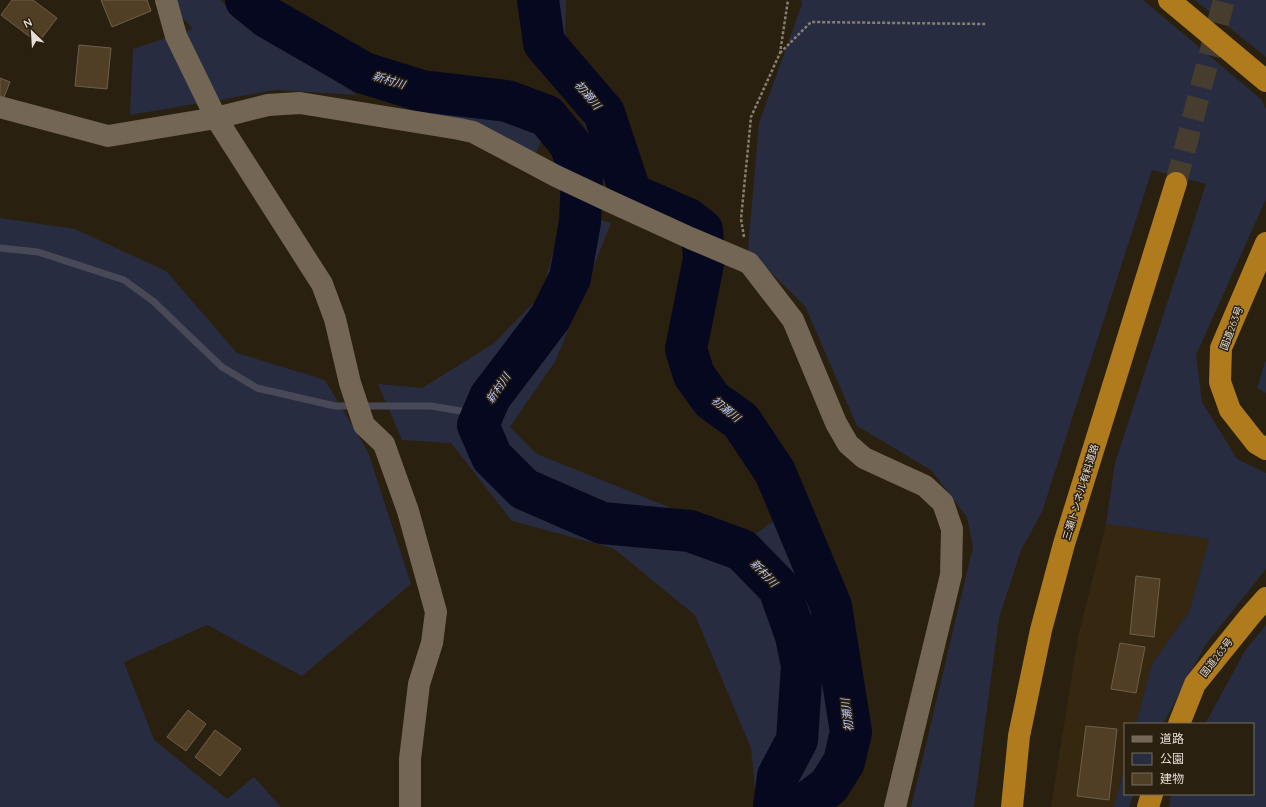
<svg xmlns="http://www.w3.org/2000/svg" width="1266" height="807" font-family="Quicksand,'Noto Sans JP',sans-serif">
	<rect width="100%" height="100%" fill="#2a2010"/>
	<path fill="#362711" d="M1106,524L1209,539L1189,612L1152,664L1136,724H1125V766L1114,807H1051L1078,637Z"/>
	<path fill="#272c41" d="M166,0H220L237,14L357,95L276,90L130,115L133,49L193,29Z
		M521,0H566L565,41L615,109L641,178L622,199L579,114L535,55Z
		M801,0H1143L1262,100L1266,109V199L1196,355L1202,402L1237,459L1266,473V569L1206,644L1163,724H1136L1152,664L1189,612L1209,539L1106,524L1115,463L1206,184L1152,170L1042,512L1021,550L999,618L974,807H911L973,547L967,517L931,470L857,426L805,306L748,250L759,123L802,4Z
		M1195,0H1266V57Z
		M415,103L497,113L544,134L536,153L476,123L415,112Z
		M564,209L611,223L556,360L510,427L537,454L748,539L778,518L821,605L835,742L828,769L787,804L756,798L751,748L695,615L613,548L512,521L451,443L402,440L378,384L422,388L493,344L542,294Z
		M0,218L75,229L166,271L237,353L325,380L368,452L411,584L302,676L207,625L124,662L154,740L227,799L254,777L281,807H0Z
		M1266,359V393L1257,388Z
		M1266,625V807H1169L1171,794H1253V724H1205L1246,649Z
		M1125,766V794H1134L1129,807H1114Z"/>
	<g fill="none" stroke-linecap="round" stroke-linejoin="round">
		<path stroke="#494856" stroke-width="7" d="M0,248L38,252L124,280L153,301L222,367L257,388L335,406H431L461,411L478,425"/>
		<path stroke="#06081f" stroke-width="42" d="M246,0L267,17L364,73L422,91L507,101L547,116L570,144L582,177L580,222L570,278L550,318L490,397L478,425L492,457L524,489L602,523L690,531L742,550L779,588L796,636L802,666L797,740L778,776L774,807
			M538,0L544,43L604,113L631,194L688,219L702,230L704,259L686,349L694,375L712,400L741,421L775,472L831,606L851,732L844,762L829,786L801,807"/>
	</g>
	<path fill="#503f25" stroke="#6c5f4d" d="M12,0H33L57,18L38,43L1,15Z
		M101,0H147L151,11L112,27Z
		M79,45L111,48L107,89L75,86Z
		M0,78L10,82L2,102L0,101Z
		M1136,576L1160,579L1154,637L1130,634Z
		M1120,643L1145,647L1136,693L1111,689Z
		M188,710L206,724L186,751L167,737Z
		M1086,726L1117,729L1109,800L1077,796Z
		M215,730L241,749L220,776L195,757Z"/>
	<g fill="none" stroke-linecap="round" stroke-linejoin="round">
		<path stroke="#463d2e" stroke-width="22" stroke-dasharray="22 11" stroke-linecap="butt" d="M1176,183L1224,0"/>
		<path stroke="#877f72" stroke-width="2.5" stroke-dasharray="3 2" stroke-linecap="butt" d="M780,53L811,22L986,24
			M744,237L741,219L751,117L780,53L788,0"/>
		<path stroke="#736654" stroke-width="22" d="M166,0L176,36L216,118L322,284L335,319L350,383L364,425L384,444L408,511L436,612L432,643L419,684L410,759V807
			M0,107L108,136L216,118L268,105L300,103L459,129L473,132L556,176L607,200L690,238L749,263L793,320L836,423L848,444L864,458L925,486L943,503L952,529L951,575L895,807"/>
		<path stroke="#af7b1d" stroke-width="22" d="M1169,0L1266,81
			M1266,243L1221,348L1220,382L1230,410L1256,443L1266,449
			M1179,724L1195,684L1250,616L1266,598
			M1012,807L1019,736L1041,630L1064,544L1176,183
			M1148,807L1152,794"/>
	</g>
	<g text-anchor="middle" stroke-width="3" stroke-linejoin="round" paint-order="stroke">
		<g font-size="10" fill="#e6dfd5" stroke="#2a2010">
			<text transform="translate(1231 328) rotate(-69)" y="4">国道263号</text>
			<text transform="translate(1080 492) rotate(-73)" y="4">三瀬トンネル有料道路</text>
			<text transform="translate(1216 657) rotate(-52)" y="4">国道263号</text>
		</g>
		<g font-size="11" font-style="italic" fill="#b8c5fb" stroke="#2a2010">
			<text transform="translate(389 80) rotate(17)" y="4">新村川</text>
			<text transform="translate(588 95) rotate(50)" y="4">初瀬川</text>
			<text transform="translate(498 388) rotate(-56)" y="4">新村川</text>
			<text transform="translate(726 409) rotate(39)" y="4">初瀬川</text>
			<text transform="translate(764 573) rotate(46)" y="4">新村川</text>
			<text transform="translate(847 715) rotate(-97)" y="4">初瀬川</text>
		</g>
	</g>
	<rect x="1124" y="723" width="130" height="72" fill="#2a2010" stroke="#756c5f"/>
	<rect x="1132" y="736" width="20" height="6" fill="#736654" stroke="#756c5f"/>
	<text x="1160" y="743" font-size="12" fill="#e6dfd5">道路</text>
	<rect x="1132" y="753" width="20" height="12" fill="#272c41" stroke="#756c5f"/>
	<text x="1160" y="763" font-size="12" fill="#e6dfd5">公園</text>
	<rect x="1132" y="773" width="20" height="12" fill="#503f25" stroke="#756c5f"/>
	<text x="1160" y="783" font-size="12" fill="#e6dfd5">建物</text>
	<g transform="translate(32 32) rotate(335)" stroke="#2a2010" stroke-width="3" paint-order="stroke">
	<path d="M0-3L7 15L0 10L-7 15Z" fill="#e6dfd5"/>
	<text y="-6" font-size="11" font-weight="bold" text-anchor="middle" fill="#e6dfd5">N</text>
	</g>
</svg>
